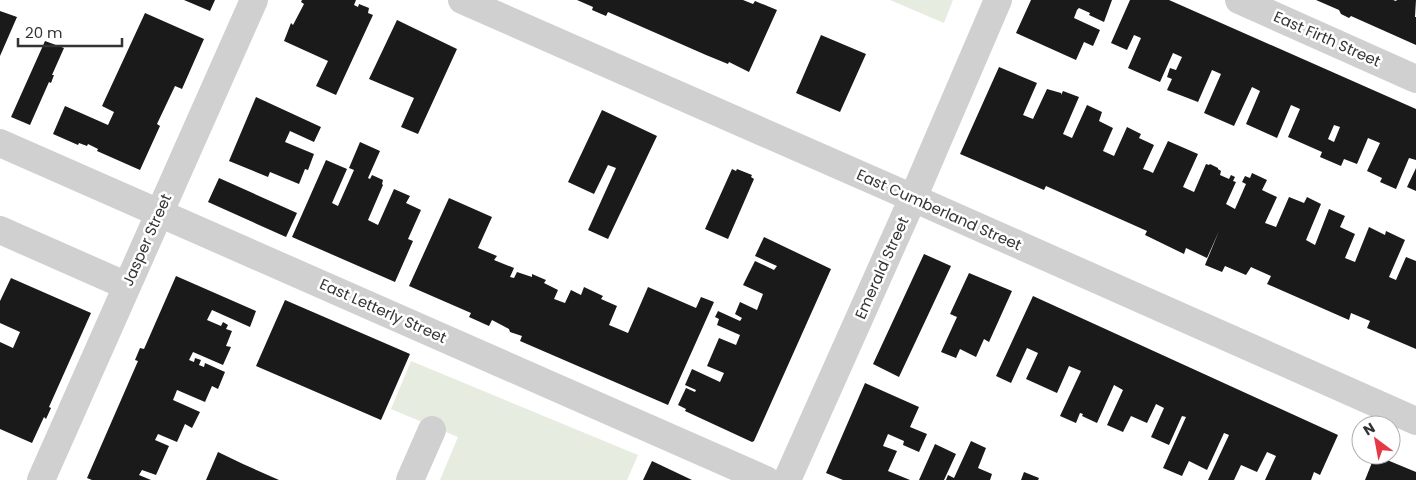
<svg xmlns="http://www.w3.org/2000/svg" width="1416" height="480" font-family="Poppins,sans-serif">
	<rect width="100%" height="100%" fill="#fff"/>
	<path fill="#e6ecdf" d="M890,0H953L944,23Z
		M411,361L638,455L627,480H440L458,437L391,409Z"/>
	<path fill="#1a1a1a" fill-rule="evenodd" d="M184,0H215L210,11Z
		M302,0H356L354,5L358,7L359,4L369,8L368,13L373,15L336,95L316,86L328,61L284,41L291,23L293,25L304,4L301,2Z
		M577,0H743L753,4L755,1L777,10L749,72L729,62L728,64L706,55L608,12L606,16L592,10L593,7Z
		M1031,0H1112L1104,22L1089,15L1090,13L1079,8L1077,10L1074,18L1100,30L1093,46L1084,42L1076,60L1016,33Z
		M1130,0H1169L1416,109V160L1409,158L1396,189L1380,182L1382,178L1367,171L1380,143L1368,138L1357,164L1344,159L1341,166L1320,157L1322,152L1288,137L1300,109L1291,105L1277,138L1246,124L1260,91L1252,87L1234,126L1204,113L1221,74L1212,70L1198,102L1167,90L1172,79L1167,77L1170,68L1176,70L1182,57L1173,53L1160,82L1128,68L1141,38L1134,35L1127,50L1111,43ZM1334,125L1340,127L1334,142L1328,139Z
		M1316,0H1393L1396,1L1397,0H1416L1415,17H1416V45L1351,16L1349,18L1341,14L1339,10Z
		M0,11L17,17L0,56Z
		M145,13L204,39L182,89L175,86L157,124L160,126L140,170L97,151L98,149L88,144L87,146L79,143L78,145L53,134L65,106L108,125L114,112L102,106Z
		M397,20L457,49L418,134L401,127L414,98L369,79Z
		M821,35L866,54L840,112L796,93Z
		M45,41L64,48L52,75H54L51,83L49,82L30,125L11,117Z
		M999,67L1037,83L1023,115L1033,119L1047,89L1061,93V95L1063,91L1079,97L1063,134L1072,138L1087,105L1102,112L1099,121L1113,128L1103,151L1114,156L1127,127L1141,134L1139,138L1154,145L1143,169L1149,171L1153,173L1168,141L1198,154L1183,187L1194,192L1206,164L1209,165L1210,164L1218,168V169L1221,171L1220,175L1229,179L1231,175L1235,177L1233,181L1236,182L1226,204L1235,209L1246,184L1242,182L1245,176L1250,178L1252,173L1267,180L1262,190L1277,197L1265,223L1276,227L1289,197L1304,203L1307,197L1321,204L1306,240L1315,245L1329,209L1345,216L1340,227L1355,234L1345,258L1355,262L1369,227L1385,235L1386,231L1405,240L1389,277L1396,280L1406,257L1416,261V349L1367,328L1370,321L1351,313L1349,320L1267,284L1271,276L1253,268L1251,267L1246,275L1225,266L1222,272L1205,265L1219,231L1207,258L1186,248L1184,254L1145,235L1147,231L1046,186L1044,190L960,154Z
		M256,97L321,127L314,142L290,131L285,142L314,154L308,170L305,169L299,184L270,172L268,177L229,161Z
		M602,110L657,136L608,239L588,230L616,168L608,165L594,194L568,182Z
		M360,142L380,151L368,178L370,179L372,175L383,180L382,184L383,185L368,220L378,225L394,189L410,196L406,203L421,210L408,239L413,241L395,282L292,237L326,160L347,169L332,203L338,206L354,170L349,168Z
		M1416,168V191L1407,187Z
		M732,169L736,171L737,169L752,175L751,177L754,179L728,239L705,229Z
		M219,178L297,213L286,237L208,202Z
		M449,198L492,217L478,248L497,256L494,260L514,268L510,277L514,278L517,272L532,277V274L546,280L544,283L558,290L554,299L565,303L571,290L581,295L584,287L603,296L601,299L617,306L609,325L628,333L648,287L696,308L701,297L714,302L668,405L520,341L522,336L510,332L509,329L492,320L489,326L469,317L471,313L409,286Z
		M764,237L831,269L754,441L752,442L685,411L686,409L678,405L686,388L695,392L696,390L685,385L692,369L720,382L724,373L707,366L719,338L736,345L740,335L717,325L719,319L715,317L718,311L740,321L742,318L735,314L740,302L757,310L763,294L743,285L755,261L774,270L777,266L755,256Z
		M924,254L951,266L899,377L873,364Z
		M969,273L1012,291L989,342L984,339L976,357L960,349L956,358L941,352L957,317L950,314Z
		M176,276L256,311L250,327L212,310L207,320L221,326L223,322L228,325L226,329L232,331L226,346L231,347L223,365L193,352L189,360L194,362L195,358L201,360L199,365L204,367L205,363L225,372L218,389L212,386L205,402L177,390L173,400L200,412L192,428L185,424L177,442L158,434L155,440L169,446L156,475L142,470L139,475L151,480H92L87,478L138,361L135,360L140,348L144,349Z
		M11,278L91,313L49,407L51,408L46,419L44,417L32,443L0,429V342L13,348L20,332L0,323V301Z
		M1033,296L1338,435L1320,475L1314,472L1311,480H1265L1276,456L1267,452L1257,472L1241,465L1234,480H1208L1229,435L1224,433L1207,470L1189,461L1182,476L1163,468L1186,417L1182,416L1169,445L1151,437L1164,408L1156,404L1147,423L1131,416L1123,432L1107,425L1123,390L1114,385L1097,423L1082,416L1083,414L1080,413L1076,423L1060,416L1081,371L1069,366L1057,393L1026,379L1038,353L1027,348L1011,383L996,376Z
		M285,300L410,354L381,420L256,366Z
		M865,383L919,407L910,427L927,434L919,452L903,445L904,441L888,434L883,446L897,451L888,471L910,480H843L826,473Z
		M971,441L986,448L978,468L992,474L990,480H946L948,475L954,478Z
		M935,444L956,454L944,480H919Z
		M218,452L243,464L279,480H206Z
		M1375,455L1416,472V480H1365Z
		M652,461L692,480H643Z
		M1024,472L1039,478L1038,480H1021Z"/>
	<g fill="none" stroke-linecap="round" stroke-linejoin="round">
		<path stroke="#d0d0d0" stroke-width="28" d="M462,0L913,198L1416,421
			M1239,0L1416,79
			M0,143L766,480
			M0,230L127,286
			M41,480L254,0
			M410,480L432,430
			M787,480L913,198L998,0"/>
	</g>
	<g text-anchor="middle" stroke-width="5" stroke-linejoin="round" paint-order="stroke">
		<g font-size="15" fill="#333" stroke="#fff">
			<text transform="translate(1327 39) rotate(24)" y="5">East Firth Street</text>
			<text transform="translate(939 210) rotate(24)" y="5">East Cumberland Street</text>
			<text transform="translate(147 240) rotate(-66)" y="5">Jasper Street</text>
			<text transform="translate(882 268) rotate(-66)" y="5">Emerald Street</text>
			<text transform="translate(383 311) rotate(24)" y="5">East Letterly Street</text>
		</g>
	</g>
	<g transform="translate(1376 440) rotate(328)"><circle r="24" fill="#ffffff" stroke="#adadad"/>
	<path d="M0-4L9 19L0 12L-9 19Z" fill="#e63946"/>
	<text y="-8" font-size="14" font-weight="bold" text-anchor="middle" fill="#333333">N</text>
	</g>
	<path d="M18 38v8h104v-8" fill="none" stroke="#333333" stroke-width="2.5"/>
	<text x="25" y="38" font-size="15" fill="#333333" stroke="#ffffff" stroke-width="4" paint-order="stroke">20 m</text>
</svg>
